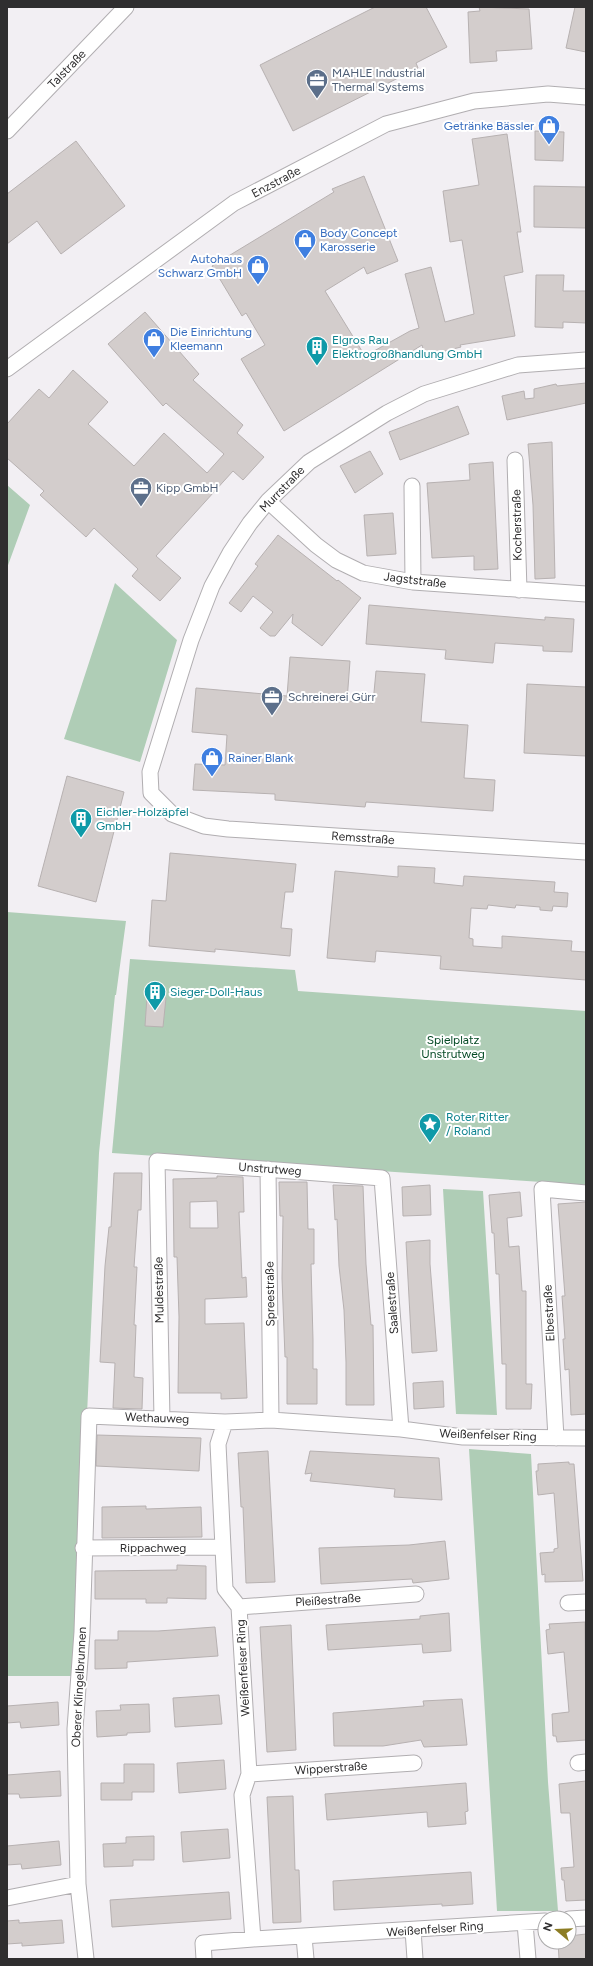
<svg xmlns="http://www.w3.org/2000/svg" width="593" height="1966" font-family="Figtree,sans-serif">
	<rect width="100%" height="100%" fill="#f2eff3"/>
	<path fill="#afcdb6" d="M7,485L30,505L7,568Z
		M115,583L177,640L140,762L64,739Z
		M7,912L126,921L116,995H103H115L99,1153L75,1676H7Z
		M130,959L295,970L298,991L586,1011V1185L112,1153Z
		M443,1189L483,1191L497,1415L456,1414Z
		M469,1449L531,1454L548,1782L558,1911H497Z"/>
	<path fill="#d3cdcc" stroke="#b7b1b1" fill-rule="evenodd" d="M375,7H426L447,47L416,63L418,68L293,131L260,65Z
		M479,7L529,9L532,49L496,51L497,61L470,63L468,12L480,11Z
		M575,7H586V52L566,48Z
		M535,131L564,132L563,161L535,160Z
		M507,134L521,232H517L523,272L504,276L515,336L460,345L461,347L425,356L422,345L284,431L241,359L265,345L246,313L242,316L212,266L334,192L332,189L364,176L398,261L367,274L364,267L325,291L365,356L410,331L419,328L405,274L431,267L445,322L474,314L462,240L450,242L443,191L479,185L472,139Z
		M76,141L125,206L61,254L37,221L7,244V194Z
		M534,186L586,187V228L534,227Z
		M536,275H564L563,291H586V323L563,322V328L535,327Z
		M145,312L199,374L193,380L243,425L237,433L264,457L243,480L233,471L156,556L181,578L160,601L132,576L138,569L94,528L86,537L40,495L44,491L7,458V424L39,389L49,398L73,370L108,402L88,424L134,466L164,433L207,473L224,454L166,403L163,406L108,344Z
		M586,383V403L507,420L502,396L524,391L525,399L534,398V389L556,384L557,386Z
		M458,406L469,434L400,460L389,432Z
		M552,442L555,578L535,579L533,505L528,444Z
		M370,451L383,474L355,493L340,466Z
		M493,462L498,569L474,570V556L432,558L427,483L470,480L469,464Z
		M393,513L396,554L367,556L364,515Z
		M278,535L337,581L338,580L361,598L322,646L292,623L293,614L275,636H270L260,628L273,612L253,596L241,612L229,603L258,566L255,564Z
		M369,605L545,620V617L574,619L572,652L543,651V646L495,643L493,663L445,659L446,650L366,644Z
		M290,657L350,661L347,701L373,703L376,671L425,674L421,722L468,725L464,778L495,780L493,811L366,802L365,807L275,800V794L193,790L195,764L225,765L227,735L192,732L196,688L287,696Z
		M527,684L586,687V756L524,753Z
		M67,776L124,792L96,902L38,886Z
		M170,853L296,864L293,892H285L281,928L292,929L290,956L215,949V952L149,946L152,900L166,901Z
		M398,866L435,868L434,883L463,886L464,876L555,882L554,892L568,893L567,907L553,906L552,911L540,910V907L516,905L515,908L488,905L487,909L471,908L469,938L473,939V946L502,948V936L572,941L571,951L586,952V980L440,969L441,956L376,951L375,962L327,958L335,871L398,877Z
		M147,997L166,998L163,1027L145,1026Z
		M114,1173H142L141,1210H138L134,1267H137L134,1325H136L134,1377L143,1378L142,1409L113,1408L115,1363L100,1362L105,1266L109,1227H111Z
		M217,1176L243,1177L244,1212H239L242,1278L246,1277L247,1297L205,1299V1324L244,1323L247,1398L221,1399V1393H178L179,1317L177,1257H174L173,1179L217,1178ZM217,1201L218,1228H190V1202Z
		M279,1182H307L308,1229H314V1264H311L313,1340V1369H317V1404H287V1357H285L282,1278L283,1216H280Z
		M333,1185L363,1186L366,1264L371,1325H373L374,1405H346V1362L344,1310L339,1266L337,1219L335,1220Z
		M430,1185L431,1215L403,1216L402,1187Z
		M520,1192L522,1216L507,1218L509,1247L519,1246L522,1291H526V1384H532L531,1409H506V1364H502L499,1274H496L494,1233H492L489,1195Z
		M586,1202V1414L571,1415L569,1369L565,1370L563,1339H565L562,1296H565L558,1204Z
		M430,1240V1264L437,1351L412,1353L406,1242Z
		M443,1381L444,1407L414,1409L413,1383Z
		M97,1435L201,1438L199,1471L96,1466Z
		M268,1451L275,1582L246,1583L243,1507H241L238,1453Z
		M310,1451L439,1458L442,1500L394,1497L395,1489L310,1481L312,1473L305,1474Z
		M569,1462V1464H574L583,1581L545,1582V1574L542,1575L540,1553L554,1552V1549L558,1548L554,1493L538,1495L536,1471H538V1464Z
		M146,1506V1509L201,1507L202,1537L102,1538V1507Z
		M445,1541L449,1579L413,1583L412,1579L321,1584L319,1548L409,1545Z
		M177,1565L206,1566V1599L167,1598V1603H146V1599H95V1571L177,1570Z
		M449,1613L451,1651L423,1653L422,1644L328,1650L326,1625L420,1619V1616Z
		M585,1622L586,1740L557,1742L556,1736H553L552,1714L569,1712L564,1652L548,1654L546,1630L550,1629L549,1624Z
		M291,1625L296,1750L267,1752L260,1627Z
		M215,1627L218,1656L127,1662V1668L95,1669V1640H118V1631H158Z
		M219,1695L222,1724L175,1727L173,1698Z
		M462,1699L467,1745L424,1747L421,1740L383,1746H334L333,1713L424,1706L423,1701Z
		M58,1702L59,1725L21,1728L20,1722L7,1723V1706Z
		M149,1704L150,1732L127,1733V1735L97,1737L96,1711L121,1710L120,1705Z
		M224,1760L226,1789L179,1793L177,1763Z
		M124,1764H154V1792H132V1800H101V1783H124Z
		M60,1771L61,1796L20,1798L19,1794H7V1775Z
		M586,1781V1900L566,1901L564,1880H562L561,1868L574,1867L570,1813H561L559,1784Z
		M466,1783L468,1811L465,1812L466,1824L428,1827L427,1812L327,1820L325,1794Z
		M293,1796L295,1870H299L301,1922L273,1923L267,1797Z
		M228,1829L230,1858L183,1862L181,1832Z
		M154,1836V1860H133V1866L104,1867L103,1844L126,1843V1837Z
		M59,1841L61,1865L22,1869L21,1864L7,1865V1846Z
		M471,1872L473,1904L442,1906V1904L334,1910L333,1881Z
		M229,1892L231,1919L112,1927L110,1900Z
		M19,1920V1923L62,1920L64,1943L22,1946V1943L7,1944V1921Z
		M586,1934V1959H559L558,1942H569V1936Z"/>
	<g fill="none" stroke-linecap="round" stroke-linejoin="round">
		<g stroke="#b1aeb1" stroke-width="17">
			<path id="street" d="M7,131L126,7
				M586,360L518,365L424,394L387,413L309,462L268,501L250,523L230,553L212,586L191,640L150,772L151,793L172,814L204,826L228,829L586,852
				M7,369L234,203L386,124L474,101L548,94L586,97
				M515,460L519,590
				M412,486L413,582
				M268,501L316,545L336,560L363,573L413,582L586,594
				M268,1169L271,1420
				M162,1419L157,1161L382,1178L401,1429
				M556,1438L542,1189L586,1193
				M83,1548L223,1547
				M568,1603L586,1602
				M239,1607L416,1594
				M578,1763L586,1762
				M249,1774L414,1763
				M7,1898L78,1884
				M569,1919L586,1918
				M545,1921L253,1939L242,1795L249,1774L239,1607L225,1589L218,1444L225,1422L271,1420L401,1429L463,1437L586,1438
				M525,1923L528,1959
				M413,1930L415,1959
				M304,1937L306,1959
				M86,1959L78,1884L75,1729L82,1632L89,1416L225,1422
				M204,1959L203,1943L253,1939"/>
		</g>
		<use href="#street" stroke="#fff" stroke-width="15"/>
	</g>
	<defs>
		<g id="office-pin" transform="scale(1.15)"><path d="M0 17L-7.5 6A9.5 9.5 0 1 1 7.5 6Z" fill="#5c6f8a" stroke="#fff"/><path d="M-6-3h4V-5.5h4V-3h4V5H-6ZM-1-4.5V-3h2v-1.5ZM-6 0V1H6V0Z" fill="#fff"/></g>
		<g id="shop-pin" transform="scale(1.15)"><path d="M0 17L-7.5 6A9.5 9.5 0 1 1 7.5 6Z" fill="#3f7fe0" stroke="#fff"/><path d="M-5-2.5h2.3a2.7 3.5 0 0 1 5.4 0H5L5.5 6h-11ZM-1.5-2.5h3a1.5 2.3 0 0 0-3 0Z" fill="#fff"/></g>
		<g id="building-pin" transform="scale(1.15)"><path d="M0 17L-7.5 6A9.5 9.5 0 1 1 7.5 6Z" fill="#0f9aa8" stroke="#fff"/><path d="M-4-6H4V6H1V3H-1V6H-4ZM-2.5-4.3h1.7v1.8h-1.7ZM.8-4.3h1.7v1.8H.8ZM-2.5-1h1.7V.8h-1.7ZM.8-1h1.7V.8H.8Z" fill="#fff"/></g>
		<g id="sight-pin" transform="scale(1.15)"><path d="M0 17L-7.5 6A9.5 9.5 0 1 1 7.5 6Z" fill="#0f9aa8" stroke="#fff"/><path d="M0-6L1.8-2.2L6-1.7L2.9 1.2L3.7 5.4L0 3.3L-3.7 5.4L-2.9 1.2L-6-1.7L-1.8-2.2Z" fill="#fff"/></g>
	</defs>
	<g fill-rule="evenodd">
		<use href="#office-pin" x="317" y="80"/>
		<use href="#shop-pin" x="549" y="126"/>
		<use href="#shop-pin" x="305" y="240"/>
		<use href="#shop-pin" x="258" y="266"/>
		<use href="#shop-pin" x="154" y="339"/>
		<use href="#building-pin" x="317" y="347"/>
		<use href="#office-pin" x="141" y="488"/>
		<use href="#office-pin" x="272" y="697"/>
		<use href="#shop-pin" x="212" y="758"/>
		<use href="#building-pin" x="81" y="819"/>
		<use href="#building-pin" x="155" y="992"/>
		<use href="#sight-pin" x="430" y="1124"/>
	</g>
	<g text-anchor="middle" stroke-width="4" stroke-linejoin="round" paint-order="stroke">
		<g font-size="12" fill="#2f2e2f" stroke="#fff">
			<text transform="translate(67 69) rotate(-46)" y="4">Talstraße</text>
			<text transform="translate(276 182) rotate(-28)" y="4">Enzstraße</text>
			<text transform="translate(282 489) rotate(-46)" y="4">Murrstraße</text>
			<text transform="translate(517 525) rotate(-91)" y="4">Kocherstraße</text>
			<text transform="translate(415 580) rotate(7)" y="4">Jagststraße</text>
			<text transform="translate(363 838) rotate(4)" y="4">Remsstraße</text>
			<text transform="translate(270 1169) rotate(4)" y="4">Unstrutweg</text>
			<text transform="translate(159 1290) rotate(-91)" y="4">Muldestraße</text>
			<text transform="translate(270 1294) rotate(-91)" y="4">Spreestraße</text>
			<text transform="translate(392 1303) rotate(-94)" y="4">Saalestraße</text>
			<text transform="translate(549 1313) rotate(-93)" y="4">Elbestraße</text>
			<text transform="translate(157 1418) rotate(2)" y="4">Wethauweg</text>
			<text transform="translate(488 1435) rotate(2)" y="4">Weißenfelser Ring</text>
			<text x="153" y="1552">Rippachweg</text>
			<text transform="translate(328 1600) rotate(-4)" y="4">Pleißestraße</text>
			<text transform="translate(243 1668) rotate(-93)" y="4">Weißenfelser Ring</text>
			<text transform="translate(79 1687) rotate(-87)" y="4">Oberer Klingelbrunnen</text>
			<text transform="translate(331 1768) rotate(-4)" y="4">Wipperstraße</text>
			<text transform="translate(435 1929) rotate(-4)" y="4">Weißenfelser Ring</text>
		</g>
		<g font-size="12" fill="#4e5e75" stroke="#fff" text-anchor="start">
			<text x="332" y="77">MAHLE Industrial<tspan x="332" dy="14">Thermal Systems</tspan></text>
			<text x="156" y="492">Kipp GmbH</text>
			<text x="288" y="701">Schreinerei Gürr</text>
		</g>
		<g font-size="12" fill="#366cbe" stroke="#fff" text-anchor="start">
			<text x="534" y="130" text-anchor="end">Getränke Bässler</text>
			<text x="320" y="237">Body Concept<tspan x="320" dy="14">Karosserie</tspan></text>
			<text x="242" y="263" text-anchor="end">Autohaus<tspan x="242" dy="14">Schwarz GmbH</tspan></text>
			<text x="170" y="336">Die Einrichtung<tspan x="170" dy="14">Kleemann</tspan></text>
			<text x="228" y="762">Rainer Blank</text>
		</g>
		<g font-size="12" fill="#0d838f" stroke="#fff" text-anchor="start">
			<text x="332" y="344">Elgros Rau<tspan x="332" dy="14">Elektrogroßhandlung GmbH</tspan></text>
			<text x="96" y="816">Eichler-Holzäpfel<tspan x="96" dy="14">GmbH</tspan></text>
			<text x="170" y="996">Sieger-Doll-Haus</text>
			<text x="446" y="1121">Roter Ritter<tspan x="446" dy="14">/ Roland</tspan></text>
		</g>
		<g font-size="12" fill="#054a25" stroke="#fff">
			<text x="453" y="1044">Spielplatz<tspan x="453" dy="14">Unstrutweg</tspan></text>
		</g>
	</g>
	<rect width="593" height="1966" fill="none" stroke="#2f2e2f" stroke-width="16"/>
	<g transform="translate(557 1930) rotate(289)"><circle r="19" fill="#ffffff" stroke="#acabac"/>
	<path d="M0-3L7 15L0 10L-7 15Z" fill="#8d7d24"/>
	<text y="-6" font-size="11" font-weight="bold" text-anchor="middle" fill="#2f2e2f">N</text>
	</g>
</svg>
